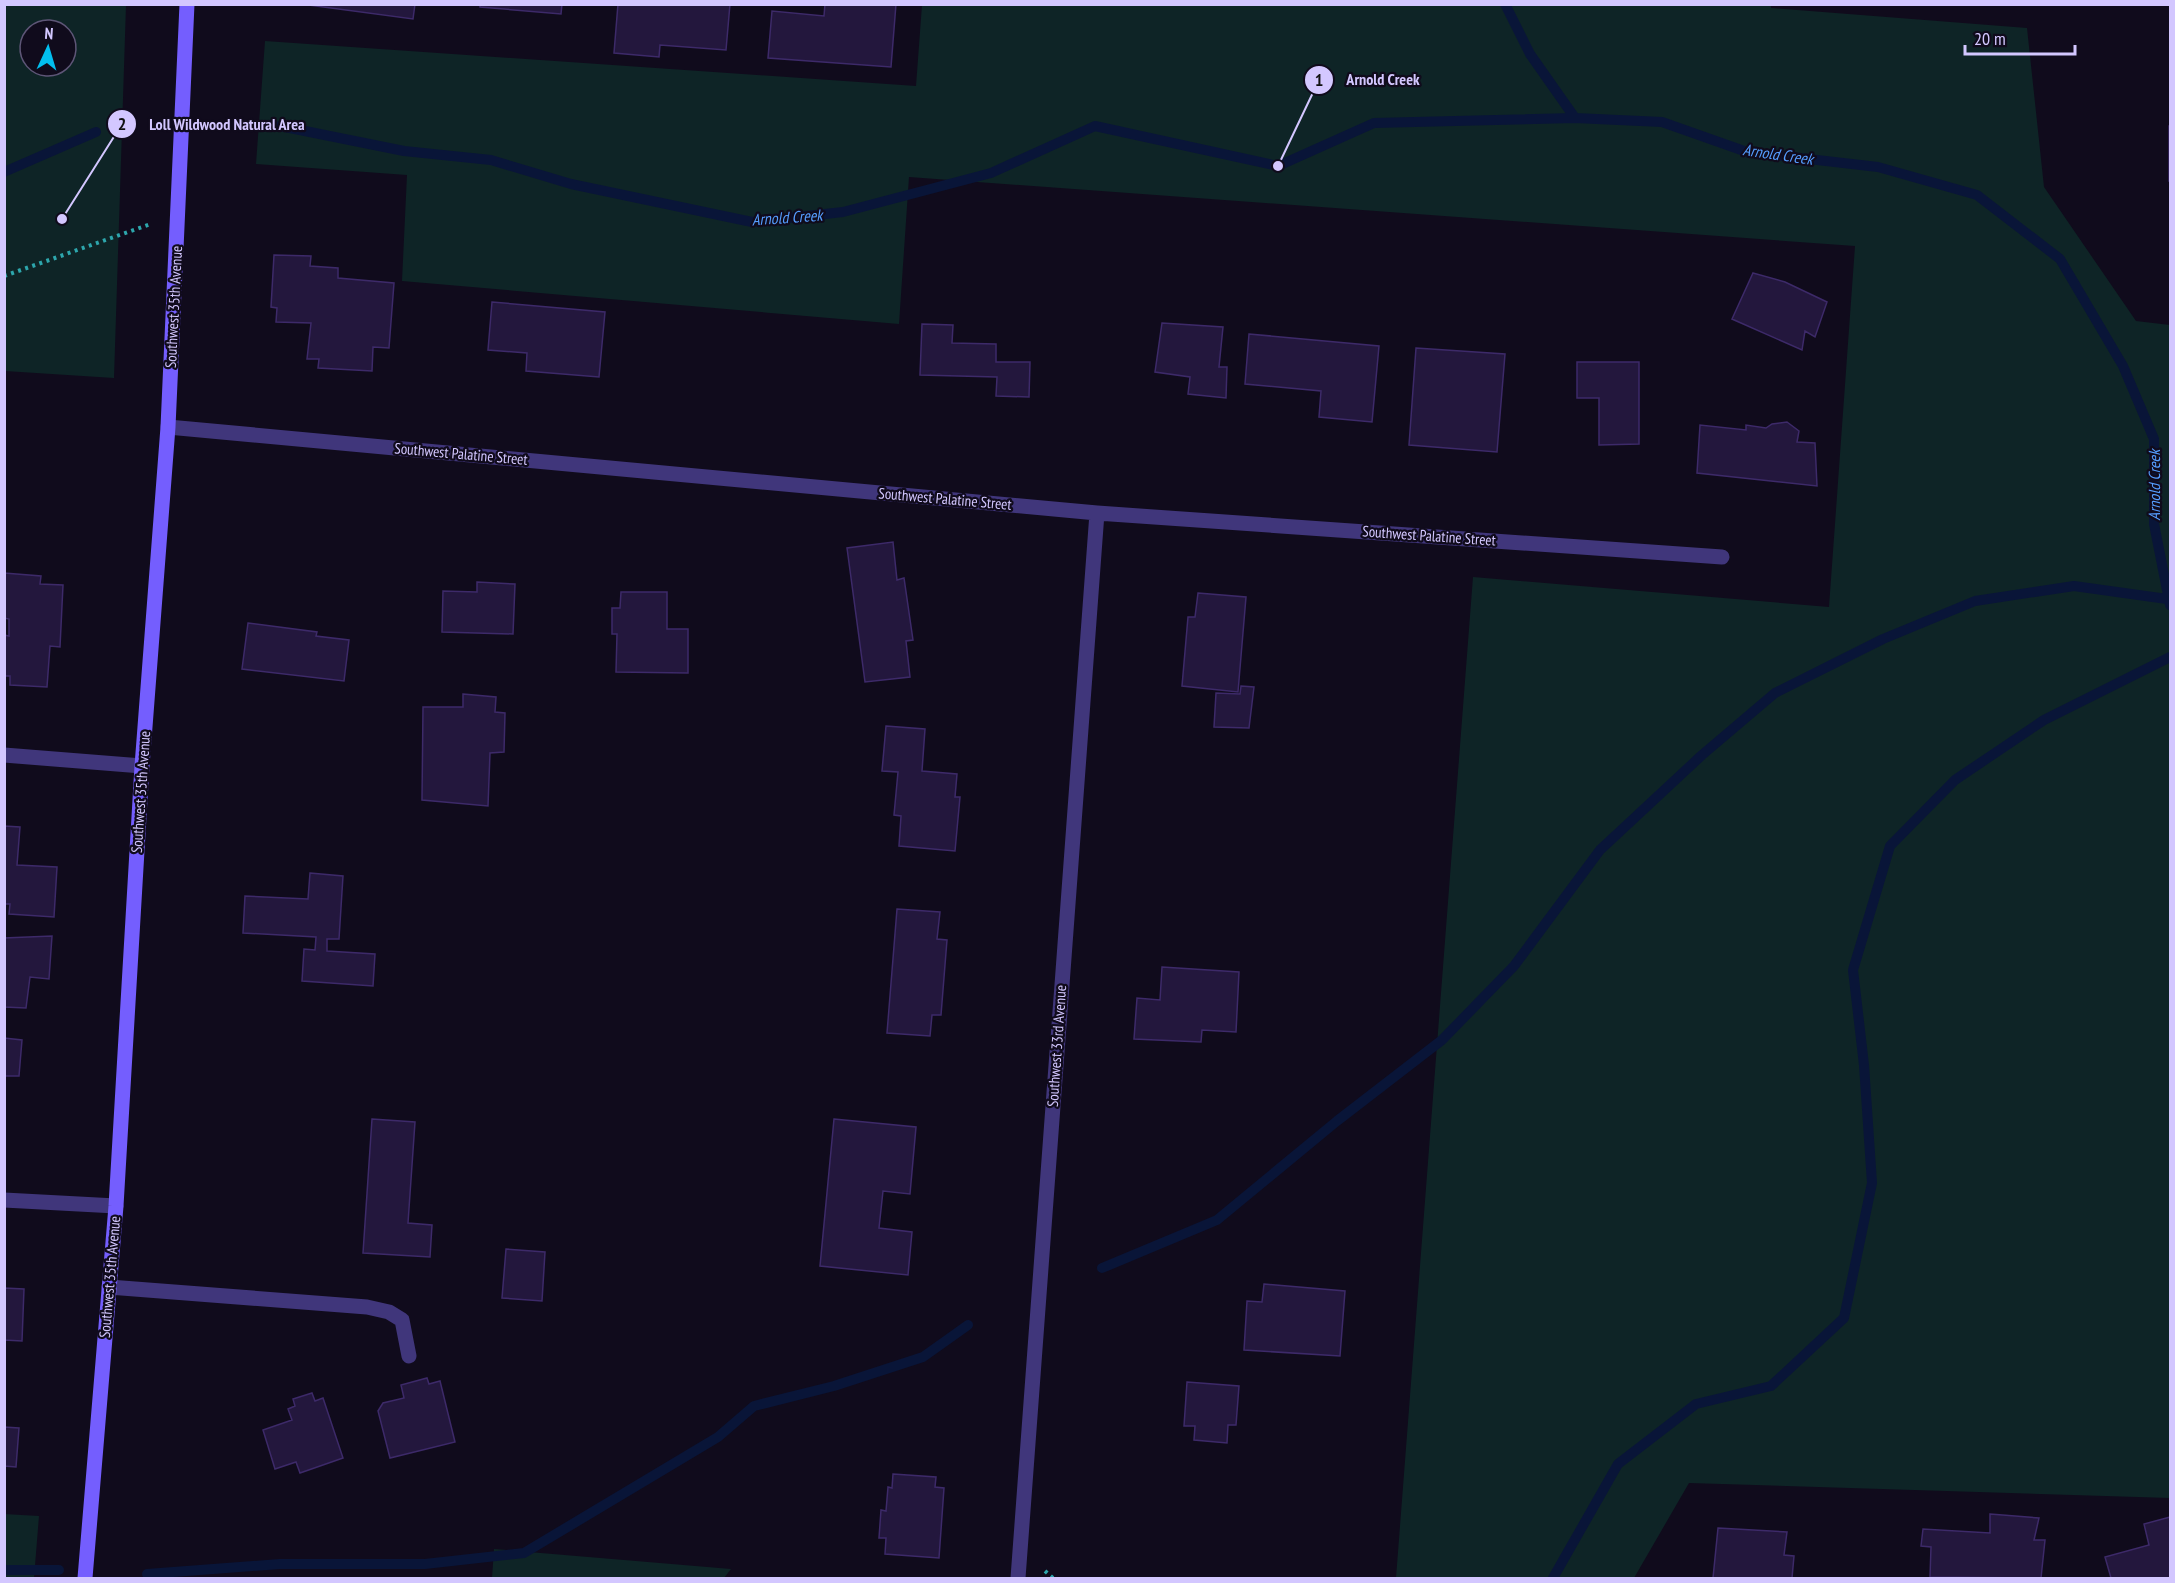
<svg xmlns="http://www.w3.org/2000/svg" width="2175" height="1583" font-family="'PT Sans Narrow',sans-serif">
	<rect width="100%" height="100%" fill="#100b1c"/>
	<path fill="#0e2426" fill-rule="evenodd" d="M1771,4V8L2027,28L2044,187L2136,321L2170,325V1498L1689,1483L1634,1578H1396L1473,577L1829,607L1855,246L909,177L899,324L402,281L407,175L256,164L265,41L916,86L922,5Z
		M4,5H126L114,378L5,371ZM30,30H66V66H30Z
		M4,1514L39,1516L34,1578H5Z
		M494,1549L731,1569L724,1578H492Z"/>
	<g fill="none" stroke-linecap="round" stroke-linejoin="round">
		<path stroke="#091538" stroke-width="10" d="M1505,4L1530,54L1575,118
			M280,126L404,151L491,160L571,184L752,222L843,212L991,173L1095,126L1278,166L1374,123L1575,118L1662,122L1747,152L1878,167L1977,195L2060,259L2123,366L2154,439V524L2170,605
			M4,172L96,132
			M1102,1268L1217,1220L1337,1121L1442,1040L1514,966L1600,850L1702,755L1775,693L1883,639L1975,601L2074,586L2167,599
			M4,1570H59
			M147,1574L280,1564H425L524,1553L718,1437L754,1406L834,1386L923,1357L968,1325
			M1553,1578L1618,1464L1696,1404L1771,1386L1844,1318L1872,1183L1864,1065L1853,970L1890,846L1955,780L2044,720L2170,657"/>
	</g>
	<path fill="#23173d" stroke="#3d2a69" stroke-width="1.5" d="M301,4H415L413,19Z
		M480,4H562L561,14L480,7Z
		M618,4H730L726,50L660,45L659,57L614,53Z
		M825,4H896L891,67L768,58L772,11L824,16Z
		M2169,126H2170V181H2169Z
		M274,255L311,256L310,266L338,268V278L394,283L389,348L373,347L372,371L318,368L319,359H307L311,323L276,322L277,308L271,307Z
		M1753,273L1785,282L1827,302L1815,337L1805,331L1802,350L1732,319Z
		M492,302L605,312L599,377L526,371L527,353L488,350Z
		M1162,323L1223,327L1219,367H1227L1226,398L1188,394L1190,377L1155,372Z
		M922,324L953,325L952,343L996,344V362H1030L1029,397L996,396L997,377L920,375Z
		M1249,334L1379,346L1372,422L1319,417L1321,391L1245,384Z
		M1416,348L1505,354L1497,452L1409,445Z
		M1577,362H1639V444L1599,445V398H1577Z
		M1787,422L1799,431L1797,442L1815,443L1817,486L1697,473L1700,425L1746,430V425L1766,428L1772,424Z
		M893,542L897,580L904,578L913,640L906,641L910,677L865,682L847,548Z
		M4,573L41,576L40,584L63,585L60,647L50,646L47,687L10,685V676H4V635L9,636V619L4,618Z
		M477,582L515,584L513,634L442,632L443,591L477,592Z
		M621,592H667V629H688V673L616,672L617,634H612V608H620Z
		M1198,593L1246,597L1238,692L1182,686L1188,617H1195Z
		M248,623L317,632L316,636L349,640L344,681L242,669Z
		M1241,686L1254,687L1249,728L1214,727L1216,693L1240,694Z
		M463,694L496,697L495,712L505,713L504,752L490,753L488,806L422,800L423,707H463Z
		M886,726L925,729L922,771L957,774L955,797H960L955,851L899,846L901,816L894,815L898,772L882,771Z
		M4,826L20,827L17,865L57,867L54,917L9,914L10,904H4Z
		M310,873L343,876L339,939H327V951L375,954L373,986L302,981L304,949L315,950L316,937L243,933L245,896L308,899Z
		M897,909L940,912L937,939L947,940L941,1015H932L930,1036L887,1033Z
		M52,936L49,979L30,977L26,1008L4,1007V938Z
		M1162,967L1239,972L1236,1032L1202,1030L1201,1042L1134,1039L1137,998L1160,1000Z
		M4,1038L22,1040L19,1076H4Z
		M372,1119L415,1122L408,1223L432,1225L430,1257L363,1253Z
		M834,1119L916,1127L910,1194L883,1191L879,1228L912,1232L908,1275L820,1266Z
		M506,1249L545,1252L542,1301L502,1298Z
		M1264,1284L1345,1291L1340,1356L1244,1350L1247,1301L1262,1302Z
		M4,1288L24,1289L22,1341L4,1340Z
		M427,1378L429,1384L440,1381L455,1442L390,1458L378,1411L383,1403L404,1398L401,1385Z
		M1187,1382L1239,1386L1236,1425H1228L1227,1443L1194,1440L1195,1426H1184Z
		M312,1393L315,1401L323,1398L343,1458L300,1473L296,1462L275,1469L263,1430L292,1420L288,1409L295,1406L293,1399Z
		M4,1427L19,1428L16,1467L4,1466Z
		M893,1474L936,1477L935,1487L944,1488L939,1558L885,1554L886,1538H879L881,1510L886,1511L888,1487L892,1488Z
		M1990,1514L2039,1518L2034,1540H2045L2041,1578L1930,1577L1931,1547L1921,1546L1923,1529L1990,1533Z
		M2170,1517V1578H2111L2105,1557L2149,1545L2144,1524Z
		M1718,1528L1787,1532L1784,1555L1794,1556L1792,1578H1713Z"/>
	<g fill="none" stroke-linecap="round" stroke-linejoin="round">
		<path stroke="#2da6ac" stroke-width="4" stroke-dasharray="3 4.5" stroke-linecap="butt" d="M4,276L151,224
			M1045,1571L1053,1578"/>
		<path stroke="#40367b" stroke-width="15" d="M109,1287L367,1307L389,1312L402,1320L409,1356"/>
		<path stroke="#40367b" stroke-width="15" d="M168,427L1097,513L1722,557
			M4,755L142,766
			M4,1200L116,1206
			M1018,1578L1097,513"/>
		<path stroke="#745efe" stroke-width="15" d="M85,1578L116,1206L142,766L168,427L187,4"/>
	</g>
	<g text-anchor="middle" stroke-width="4.5" stroke-linejoin="round" paint-order="stroke">
		<g font-size="15" fill="#d3c7ff" stroke="#100b1c">
			<text transform="translate(174 307) rotate(-87)" y="5">Southwest 35th Avenue</text>
			<text transform="translate(461 454) rotate(5)" y="5">Southwest Palatine Street</text>
			<text transform="translate(945 499) rotate(5)" y="5">Southwest Palatine Street</text>
			<text transform="translate(1429 536) rotate(4)" y="5">Southwest Palatine Street</text>
			<text transform="translate(141 792) rotate(-86)" y="5">Southwest 35th Avenue</text>
			<text transform="translate(1057 1046) rotate(-86)" y="5">Southwest 33rd Avenue</text>
			<text transform="translate(110 1277) rotate(-85)" y="5">Southwest 35th Avenue</text>
		</g>
		<g font-size="16" font-style="italic" fill="#559dfe" stroke="#100b1c">
			<text transform="translate(1778 154) rotate(8)" y="6">Arnold Creek</text>
			<text transform="translate(787 217) rotate(-4)" y="6">Arnold Creek</text>
			<text transform="translate(2154 485) rotate(-90)" y="6">Arnold Creek</text>
		</g>
	</g>
	<path fill="none" stroke="#d3c7ff" stroke-width="2" d="M1278 166L1319 80M62 219L122 124"/>
	<g fill="#d3c7ff" stroke="#100b1c" stroke-width="2">
		<circle cx="1278" cy="166" r="6"/>
		<circle cx="62" cy="219" r="6"/>
		<circle cx="1319" cy="80" r="15"/>
		<circle cx="122" cy="124" r="15"/>
	</g>
	<g font-size="18" text-anchor="middle" font-weight="bold" fill="#111">
		<text x="1319" y="86">1</text>
		<text x="122" y="130">2</text>
	</g>
	<g font-size="16" text-anchor="middle" font-weight="bold" fill="#d3c7ff" stroke="#100b1c" stroke-width="4.5" stroke-linejoin="round" paint-order="stroke">
		<text x="1383" y="85">Arnold Creek</text>
		<text x="227" y="130">Loll Wildwood Natural Area</text>
	</g>
	<rect width="2175" height="1583" fill="none" stroke="#d3c7ff" stroke-width="12"/>
	<g transform="translate(48 48) rotate(4)"><circle r="28" fill="#100b1c" stroke="#5e5677" stroke-width="1.5"/>
	<path d="M0-4.5L10 22L0 15L-10 22Z" fill="#02beef"/>
	<text y="-9" font-size="16" font-weight="bold" text-anchor="middle" fill="#d3c7ff">N</text>
	</g>
	<path d="M1965 45v9h110v-9" fill="none" stroke="#d3c7ff" stroke-width="3"/>
	<text x="1974" y="45" font-size="18" fill="#d3c7ff" stroke="#100b1c" stroke-width="4.5" paint-order="stroke">20 m</text>
</svg>
